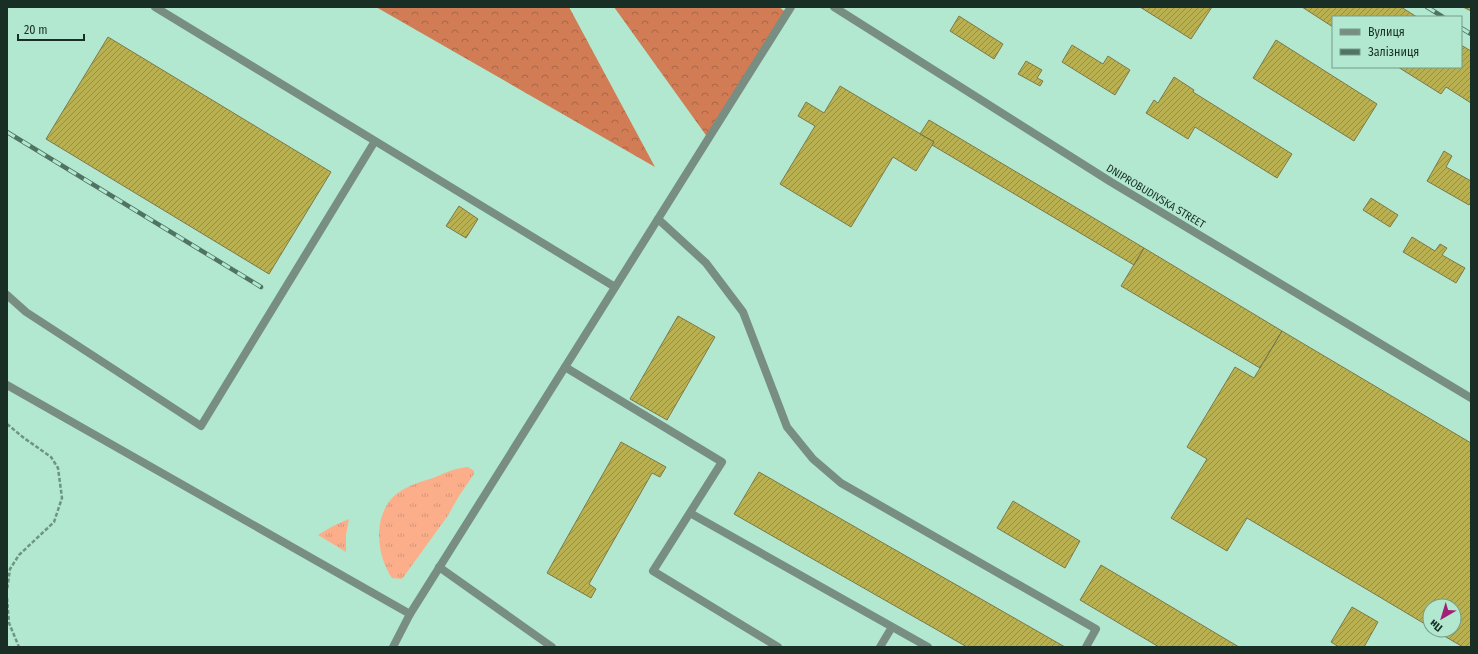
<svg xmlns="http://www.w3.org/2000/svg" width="1478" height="654" font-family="'Fira Sans Condensed',sans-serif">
	<defs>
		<pattern id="grass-tufts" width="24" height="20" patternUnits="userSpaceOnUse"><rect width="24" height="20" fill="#fcae8b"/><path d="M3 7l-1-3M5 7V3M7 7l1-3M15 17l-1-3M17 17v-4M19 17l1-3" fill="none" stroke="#d79678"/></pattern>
		<pattern id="forest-crowns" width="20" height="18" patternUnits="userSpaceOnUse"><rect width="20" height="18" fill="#d17c55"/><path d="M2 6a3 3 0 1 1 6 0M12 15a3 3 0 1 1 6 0" fill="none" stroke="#a96646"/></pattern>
		<pattern id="building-hatch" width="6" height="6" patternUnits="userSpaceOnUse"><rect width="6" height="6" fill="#b9b151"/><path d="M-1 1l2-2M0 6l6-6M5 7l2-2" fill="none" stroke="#969043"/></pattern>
	</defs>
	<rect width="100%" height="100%" fill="#b2e8cf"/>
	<path fill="url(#grass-tufts)" d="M468,467L474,471V474L459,496L447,517L402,579L392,578C374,552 372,506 404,489C413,484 423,481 433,478C445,473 455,468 468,467Z
		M349,519L346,535V552L318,535L333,526Z"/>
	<path fill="url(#forest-crowns)" d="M376,7H569L655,167Z
		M614,7H779L787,13L708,138Z"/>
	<path fill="url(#building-hatch)" stroke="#7c794b" d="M1140,7H1212L1191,39Z
		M1302,7H1401L1417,17H1333V27Z
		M1463,7H1471V11Z
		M959,16L1003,44L994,59L950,31Z
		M108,37L331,172L269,274L46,139Z
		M1276,40L1377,104L1354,141L1253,78Z
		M1072,45L1103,64L1108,56L1130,70L1115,95L1062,62Z
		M1461,45L1471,51V103L1446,87L1441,94L1398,67H1461Z
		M1026,61L1042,70L1037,78L1043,81L1040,86L1018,74Z
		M1174,77L1194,90L1193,92L1292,154L1277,178L1195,127L1188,139L1146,113L1154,100L1158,103Z
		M840,86L934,142L916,171L893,157L851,227L780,184L815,126L798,116L806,102L824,113Z
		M929,120L1144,248L1134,265L932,145L934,142L920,134Z
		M1444,151L1452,156L1446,167L1471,181V202L1469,205L1427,181Z
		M1371,198L1398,215L1390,227L1363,210Z
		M459,206L478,219L466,238L446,226Z
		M1412,237L1435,251L1440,244L1447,248L1442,255L1465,268L1456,283L1403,252Z
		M1144,248L1282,331L1260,368L1121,286Z
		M678,316L715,337L667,420L630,399Z
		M1282,331L1471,443V647H1463L1434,630H1454V606H1430V627L1247,518L1227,551L1171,518L1207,459L1187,447L1235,367L1254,378Z
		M621,442L666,467L660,477L652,473L589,584L596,589L591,598L547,573Z
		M759,472L1065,647H967L734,514Z
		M1013,501L1080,541L1065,568L997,528Z
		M1101,565L1239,647H1159L1080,600Z
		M1352,607L1378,622L1364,647H1339L1331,642Z"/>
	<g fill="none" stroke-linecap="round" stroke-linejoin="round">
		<path stroke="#6d9582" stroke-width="2.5" stroke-dasharray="4 2" stroke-linecap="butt" d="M7,424L24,438L51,457L58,468L62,498L54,522L19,555L10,569L7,590
			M7,598L9,623L19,647"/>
		<path stroke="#788e83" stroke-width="8" d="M155,7L615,287
			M658,219L706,263L743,312L787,427L813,459L841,483L1096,629L1086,647
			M7,295L26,312L201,426L375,141
			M565,367L722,462L653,571L778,647
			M7,385L410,614
			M690,513L928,647
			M439,567L552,647
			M880,647L892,627"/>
		<path stroke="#788e83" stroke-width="8" d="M393,647L410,614L791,7"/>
		<path stroke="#788e83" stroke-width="8" d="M834,7L1111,182L1471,398"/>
		<g stroke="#517363" stroke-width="4.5">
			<path id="rail" d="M1427,7L1443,17
				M1461,28L1471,34
				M7,132L261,287"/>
		</g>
		<use href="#rail" stroke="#b2e8cf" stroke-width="3" stroke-dasharray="9" stroke-linecap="butt"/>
	</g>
	<g text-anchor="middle" stroke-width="3" stroke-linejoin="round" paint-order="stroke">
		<g font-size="11" fill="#192f25" stroke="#b2e8cf">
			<text transform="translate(1156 196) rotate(31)" y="4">DNIPROBUDIVSKA STREET</text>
		</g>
	</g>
	<rect width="1478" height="654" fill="none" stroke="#192f25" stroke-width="16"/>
	<rect x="1332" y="16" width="130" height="52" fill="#b2e8cf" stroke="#759e8b"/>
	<rect x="1340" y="29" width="20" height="6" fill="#788e83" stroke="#759e8b"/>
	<text x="1368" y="36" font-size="12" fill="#192f25">Вулиця</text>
	<rect x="1340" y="49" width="20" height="6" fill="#517363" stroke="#759e8b"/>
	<text x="1368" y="56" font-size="12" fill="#192f25">Залізниця</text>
	<g transform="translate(1442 618) rotate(218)"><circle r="19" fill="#b2e8cf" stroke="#759e8b"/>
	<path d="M0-3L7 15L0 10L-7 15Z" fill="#a02276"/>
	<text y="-6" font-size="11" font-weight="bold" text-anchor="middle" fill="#192f25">Пн</text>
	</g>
	<path d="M18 34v6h66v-6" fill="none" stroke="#192f25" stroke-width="2"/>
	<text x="24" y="34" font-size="12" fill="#192f25" stroke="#b2e8cf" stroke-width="3" paint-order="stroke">20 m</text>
</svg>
